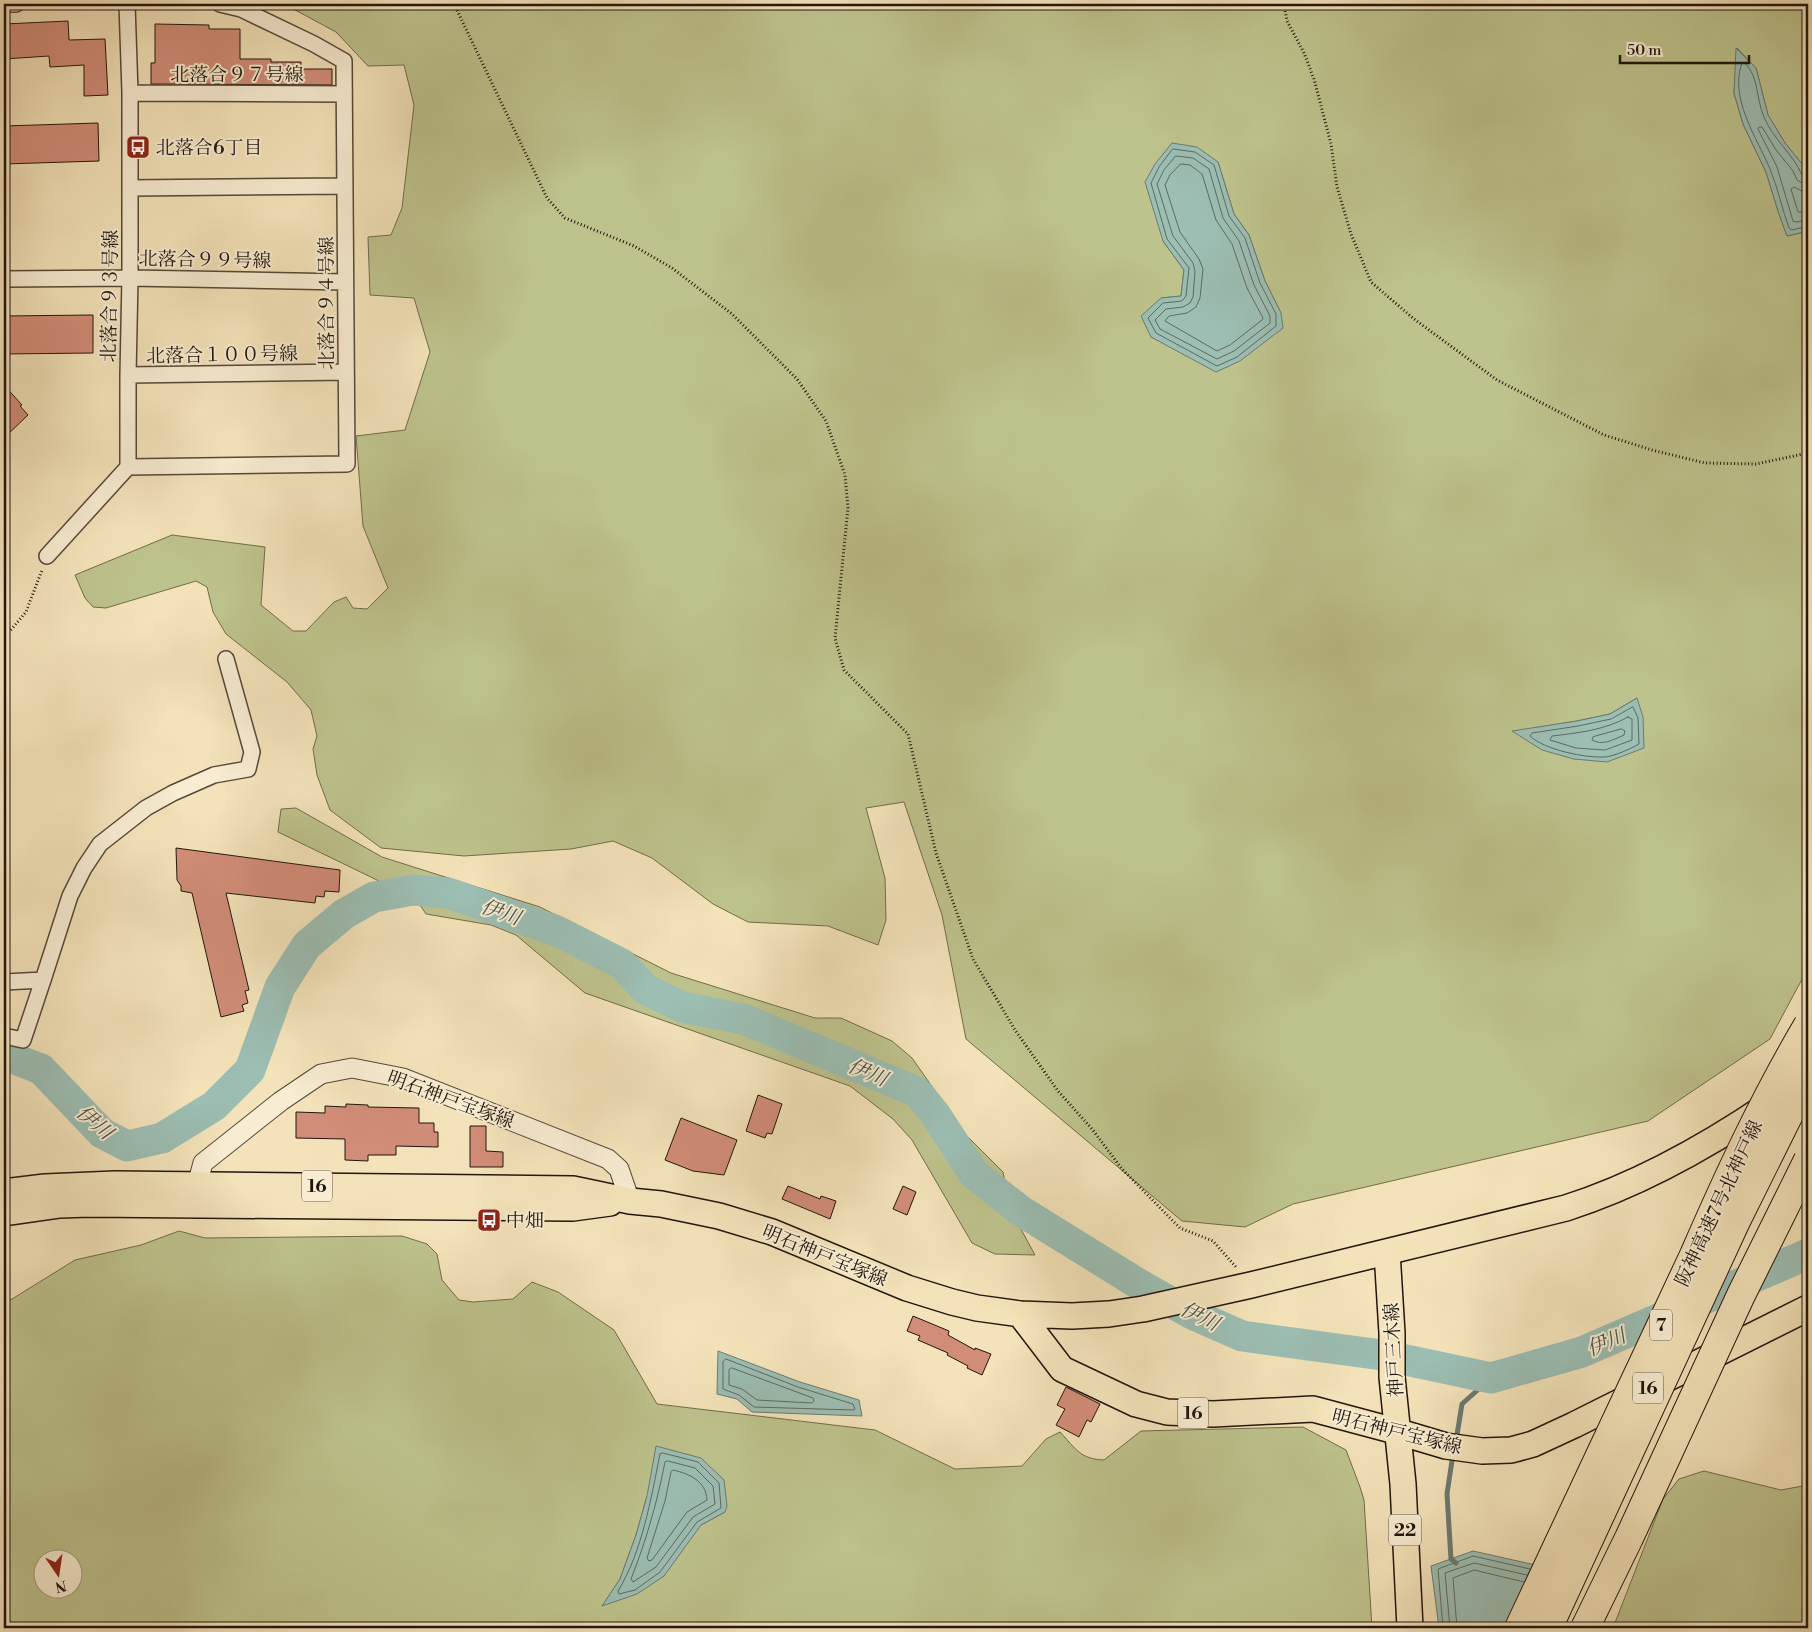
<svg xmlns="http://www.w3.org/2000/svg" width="1812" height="1632" font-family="'Libre Bodoni','Noto Serif JP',serif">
	<rect width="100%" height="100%" fill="#f4e3ba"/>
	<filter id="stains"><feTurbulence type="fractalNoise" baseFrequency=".004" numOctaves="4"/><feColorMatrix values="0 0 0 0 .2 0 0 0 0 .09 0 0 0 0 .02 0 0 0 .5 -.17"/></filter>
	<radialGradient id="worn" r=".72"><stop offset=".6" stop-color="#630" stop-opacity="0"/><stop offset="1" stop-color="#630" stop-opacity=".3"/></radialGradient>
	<path fill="#bec38d" stroke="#706c4e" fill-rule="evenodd" d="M284,4H1808V179L1803,165L1785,143L1768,115L1756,68L1737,48L1734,93L1743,124L1766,172L1778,211L1787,236L1808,231V968L1770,1039L1648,1121L1293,1204L1245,1227L1182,1221L966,1039L942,915L904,802L866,808L885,878L886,920L878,945L828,926L748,922L713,904L652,858L613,841L571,849L464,856L381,848L330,810L317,775L313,749L317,736L311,710L287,682L226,634L213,612L207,587L196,581L106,608L93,607L85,598L75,575L172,535L265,547L261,605L293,631H306L334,602L346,597L353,608L367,609L388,588L363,526L356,436L405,430L430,352L414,298L370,295L368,237L391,235L402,208L414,105L404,65L368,66L336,32ZM1218,162L1234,214L1249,235L1265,281L1281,313L1172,347L1151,337L1161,298L1181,296L1184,270L1163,241ZM1637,698L1574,759L1534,728L1577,721L1610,714Z
		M296,808L382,857L540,907L671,973L815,1018H841L892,1041L912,1058L966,1135L1003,1172L1010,1209L1035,1255L995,1254L972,1243L912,1140L893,1119L850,1086L585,993L516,935L491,925L426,914L416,899L278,832L281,809Z
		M179,1231L205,1238L402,1236L427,1244L437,1254L442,1280L459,1300L473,1302L513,1299L532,1282L558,1292L614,1330L657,1404L875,1430L955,1469L1022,1466L1046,1439L1060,1432C1076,1449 1080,1459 1104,1460L1141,1431L1303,1427L1346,1450L1360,1487L1364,1500L1372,1628H4V1304L75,1260L141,1245ZM647,1496L725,1512L701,1525L603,1605L620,1579L636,1535ZM42,1560H72V1590H42Z
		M1704,1471L1781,1490L1808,1485V1628H1613L1663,1499L1679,1479Z"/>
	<path fill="#9cbeb3" stroke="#6b7b71" d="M1736,48L1756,68L1768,115L1785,143L1803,165L1808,179V231L1787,236L1778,211L1766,172L1743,124L1734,93Z
		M1172,143L1197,147L1218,162L1234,214L1249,235L1265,281L1281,313L1283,328L1240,361L1216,372L1151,337L1141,316L1161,298L1181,296L1184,270L1163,241L1145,182L1155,164Z
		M1637,698L1643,717L1644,748L1607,762L1574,759L1542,750L1512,731L1577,721L1610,714Z
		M718,1351L800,1382L859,1400L862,1416L752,1412L737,1399L717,1394Z
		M656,1446L701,1458L724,1480L727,1506L725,1512L701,1525L664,1576L637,1594L602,1606L620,1579L636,1535L647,1496Z
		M1473,1551L1540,1566L1556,1628H1439L1431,1566Z"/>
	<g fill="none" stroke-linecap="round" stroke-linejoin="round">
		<path stroke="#5e6a60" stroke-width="1" d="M1173,149L1195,152L1214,165L1229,216L1245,238L1260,283L1276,314V326L1237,357L1217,366L1156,333L1148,318L1163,303L1182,301L1186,296L1189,268L1167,239L1151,183L1159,167Z
			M1176,156L1193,158L1209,169L1223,218L1239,241L1254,285L1270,316V323L1234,351L1217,359L1160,329L1155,320L1166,309L1183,307L1190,303L1193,297L1195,271L1193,263L1173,236L1157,184L1164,170Z
			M1181,164L1190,165L1202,174L1216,220L1232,244L1247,288L1263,318L1262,320L1230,345L1217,351L1165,321L1169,316L1187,313L1196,307L1200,298L1203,269L1199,259L1180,232L1165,185L1170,175Z
			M1808,178L1802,175C1793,154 1773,139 1764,117C1756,99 1759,77 1745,63H1742C1729,98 1757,138 1770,169C1778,188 1782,209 1789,228L1792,230L1808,226
			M1808,184L1802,183L1797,180L1793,171L1776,150L1762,127H1759L1758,129L1777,167L1793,221L1796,222L1808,220
			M1808,192L1802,191L1794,187L1791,189L1798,212H1808
			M1633,707L1638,718L1639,744C1630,749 1615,756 1605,757C1585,758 1545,750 1530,736L1532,733L1578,726L1611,719Z
			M1628,717L1632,719V740L1605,750L1576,748L1550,740L1552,736C1578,733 1605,730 1628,717Z
			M1622,729L1625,731L1624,735C1613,740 1602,746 1592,740L1593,737Z
			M726,1359L798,1387L853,1404L855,1409L853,1410L754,1407L739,1395L723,1389V1362Z
			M732,1368L813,1398L814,1401L812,1403L757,1400L742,1389L729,1385V1370Z
			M663,1453L698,1462L719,1483L721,1508L697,1522L660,1572L635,1590L619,1594L618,1591C642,1552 651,1499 660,1454Z
			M668,1461L695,1468L713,1486L715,1504L693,1517L656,1567L633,1582L631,1579C646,1541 657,1503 665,1462Z
			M673,1470C690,1474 706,1481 707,1500L687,1512L652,1560L649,1561L647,1558L665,1501L671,1472Z
			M1443,1628L1438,1569L1473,1556L1530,1569
			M1450,1628L1445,1573L1474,1563L1527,1575
			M1457,1628L1453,1578L1474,1570L1524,1582"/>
		<path stroke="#6b7b71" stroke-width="5" d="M1456,1441L1462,1404L1491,1378
			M1453,1454L1447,1494L1451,1559L1456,1563"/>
		<path stroke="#9cbeb3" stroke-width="31" d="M4,1055L41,1069L102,1133L127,1146L162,1138L214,1106L250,1070L280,987L307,945L344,914L374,897L413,890L448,893L557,931L622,964L645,989L682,1007L743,1019L917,1092L935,1114L974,1174L1021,1211L1137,1283L1192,1314L1242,1336L1382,1355L1491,1378L1582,1352L1808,1254"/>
	</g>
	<path fill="#d28d78" stroke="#21160e" d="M68,21L69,40L105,39L108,95L84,96V65L50,67L49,56L4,59V24Z
		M155,24L209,25V29H240V59H271V62H301V69H332V85L151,84V63H155Z
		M98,123L99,161L4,164V126Z
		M93,315V353L4,354V316Z
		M4,385L22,405L20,406L28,415L4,438Z
		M176,848L340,870L339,892L325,891L324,897L316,896L315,903L226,893L249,990L245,991L248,1003L242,1005L244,1011L221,1017L192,893L181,891V886L177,880Z
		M758,1095L782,1104L772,1134L767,1133L765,1138L746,1131Z
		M346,1104L368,1105V1107L419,1108V1123H434V1132H438V1147L396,1146V1155H368V1161L345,1160V1139L296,1138V1112L325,1113V1106L346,1107Z
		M681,1118L737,1140L724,1175L693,1171L665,1160Z
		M470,1126H486V1151L503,1152V1167H470Z
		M788,1186L820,1199L821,1196L836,1201L830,1219L782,1199Z
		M903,1186L916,1192L907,1215L893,1209Z
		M913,1316L949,1331L948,1335L975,1350V1348L991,1354L982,1375L967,1368L968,1366L947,1355L948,1353L918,1340L920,1336L907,1331Z
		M1066,1387L1100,1404L1091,1422L1087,1420L1079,1437L1056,1425L1065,1409L1057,1405Z"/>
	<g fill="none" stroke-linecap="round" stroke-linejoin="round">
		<g stroke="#564939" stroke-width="18">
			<path id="minor" d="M4,4H16
				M130,93L344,94
				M130,188L345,186
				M4,279L130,278L345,282
				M128,375L346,372
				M128,467L347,464L344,61L314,44L241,9L220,4
				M47,556L128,467V375L130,278V93L127,4
				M43,980L70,896L84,868L100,844L146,808L173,793L214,775L248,769L252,752L226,659
				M4,982L43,980L23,1040L4,1036"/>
		</g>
		<g stroke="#564939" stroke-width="21">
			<path id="tertiary" d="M196,1198L197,1185L203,1163L281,1101L321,1074L352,1068L403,1078L608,1159L619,1169L630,1201"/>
		</g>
		<g stroke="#21160e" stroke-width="28">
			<path id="primary" d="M4,1192L45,1187L115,1184L573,1189L630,1201L661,1204L719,1216L772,1232L907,1288L952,1302L977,1308L1020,1314L1072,1316L1109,1314L1143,1309L1251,1285L1566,1208C1638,1185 1706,1147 1768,1105
				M4,1213L60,1205L89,1204L573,1208L610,1203
				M1387,1252L1392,1333V1377L1403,1484L1410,1628
				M1020,1314L1062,1369L1136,1404L1167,1412L1213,1414L1313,1409L1399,1432L1446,1446L1482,1451L1511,1450L1533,1444L1574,1425L1808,1308"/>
		</g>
		<path stroke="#21160e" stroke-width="3" stroke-dasharray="1 2.5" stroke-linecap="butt" d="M326,4L327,9
			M454,4L547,198L565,218L634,246L672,268L732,314L797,379L826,421L845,475L848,508L835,638L844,670L908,734L936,853L973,959L1015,1030L1058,1091L1092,1129L1122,1169L1180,1228L1213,1241L1236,1267
			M1284,4L1287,21L1304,53L1314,79L1331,144L1337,187L1351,234L1371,282L1414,319L1497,380L1604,435L1652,450L1705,463L1756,464L1808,453
			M4,638L26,612L42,570"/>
		<use href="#minor" stroke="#f8edd2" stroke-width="15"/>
		<use href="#tertiary" stroke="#f8edd2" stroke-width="19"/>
		<use href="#primary" stroke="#f4e3ba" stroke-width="25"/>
		<g stroke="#21160e" stroke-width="30" stroke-linecap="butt">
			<path id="motorway-bridge" d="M1519,1628L1694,1255C1728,1177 1764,1099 1808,1025
				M1548,1628L1737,1219L1808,1076
				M1585,1628L1629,1538L1741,1295L1808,1160"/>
		</g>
		<use href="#motorway-bridge" stroke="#f4e3ba" stroke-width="28"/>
	</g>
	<defs>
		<g id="bus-square" transform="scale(1.25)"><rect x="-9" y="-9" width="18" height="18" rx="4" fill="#8f2418" stroke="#f8edd2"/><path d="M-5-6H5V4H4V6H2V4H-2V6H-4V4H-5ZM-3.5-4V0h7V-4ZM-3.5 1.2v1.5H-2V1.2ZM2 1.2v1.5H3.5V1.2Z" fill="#fff"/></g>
	</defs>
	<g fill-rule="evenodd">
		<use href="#bus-square" x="138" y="147"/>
		<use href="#bus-square" x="489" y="1220"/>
	</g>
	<g text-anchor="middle" stroke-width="4" stroke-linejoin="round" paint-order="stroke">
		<g fill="#f8edd2" stroke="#625649" stroke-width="1">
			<rect x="302" y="1170.5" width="30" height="31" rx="4"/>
			<rect x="1650" y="1309.5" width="22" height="31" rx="4"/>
			<rect x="1633" y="1372.5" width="30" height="31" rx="4"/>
			<rect x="1178" y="1397.5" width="30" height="31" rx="4"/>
			<rect x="1389" y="1514.5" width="32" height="31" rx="4"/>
		</g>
		<g font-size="18" font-weight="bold" fill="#21160e">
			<text x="317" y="1192">16</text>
			<text x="1661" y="1331">7</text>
			<text x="1648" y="1394">16</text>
			<text x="1193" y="1419">16</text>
			<text x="1405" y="1536">22</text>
		</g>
		<g font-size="19" fill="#21160e" stroke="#f8edd2">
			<text x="237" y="81">北落合９７号線</text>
			<text transform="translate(205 259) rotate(1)" y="7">北落合９９号線</text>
			<text transform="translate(109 296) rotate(-89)" y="7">北落合９３号線</text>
			<text transform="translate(326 303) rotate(-90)" y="7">北落合９４号線</text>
			<text transform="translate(222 354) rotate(-1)" y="7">北落合１００号線</text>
			<text transform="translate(451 1099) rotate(20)" y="7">明石神戸宝塚線</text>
			<text transform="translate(1718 1203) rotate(-65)" y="7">阪神高速7号北神戸線</text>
			<text transform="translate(825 1255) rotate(22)" y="7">明石神戸宝塚線</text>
			<text transform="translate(1393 1350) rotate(-93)" y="7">神戸三木線</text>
			<text transform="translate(1397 1431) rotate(14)" y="7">明石神戸宝塚線</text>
		</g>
		<g font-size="19" fill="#21160e" stroke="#f8edd2" text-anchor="start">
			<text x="156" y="154">北落合6丁目</text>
			<text x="506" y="1227">中畑</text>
		</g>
		<g font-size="20" font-style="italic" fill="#4c5148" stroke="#f8edd2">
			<text transform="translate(501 912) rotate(19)" y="7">伊川</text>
			<text transform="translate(868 1072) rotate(23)" y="7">伊川</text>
			<text transform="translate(95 1122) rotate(41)" y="7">伊川</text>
			<text transform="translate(1200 1316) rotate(26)" y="7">伊川</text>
			<text transform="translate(1606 1342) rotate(-23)" y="7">伊川</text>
		</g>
	</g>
	<rect width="1812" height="1632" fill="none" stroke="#f4e3ba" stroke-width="20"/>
	<rect x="5" y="5" width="1802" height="1622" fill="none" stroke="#21160e" stroke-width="2.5"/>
	<rect x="10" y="10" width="1792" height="1612" fill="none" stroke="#21160e"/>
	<g transform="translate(58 1574) rotate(167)"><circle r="24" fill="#f8edd2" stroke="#a29784"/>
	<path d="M0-4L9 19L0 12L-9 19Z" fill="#8f2418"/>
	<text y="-8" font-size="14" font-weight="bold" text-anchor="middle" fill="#21160e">N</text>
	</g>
	<path d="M1620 55v8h129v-8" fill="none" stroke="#21160e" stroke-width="2.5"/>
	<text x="1627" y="55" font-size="15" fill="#21160e" stroke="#f8edd2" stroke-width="4" paint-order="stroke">50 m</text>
	<rect width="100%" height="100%" filter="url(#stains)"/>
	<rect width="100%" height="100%" fill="url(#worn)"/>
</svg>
